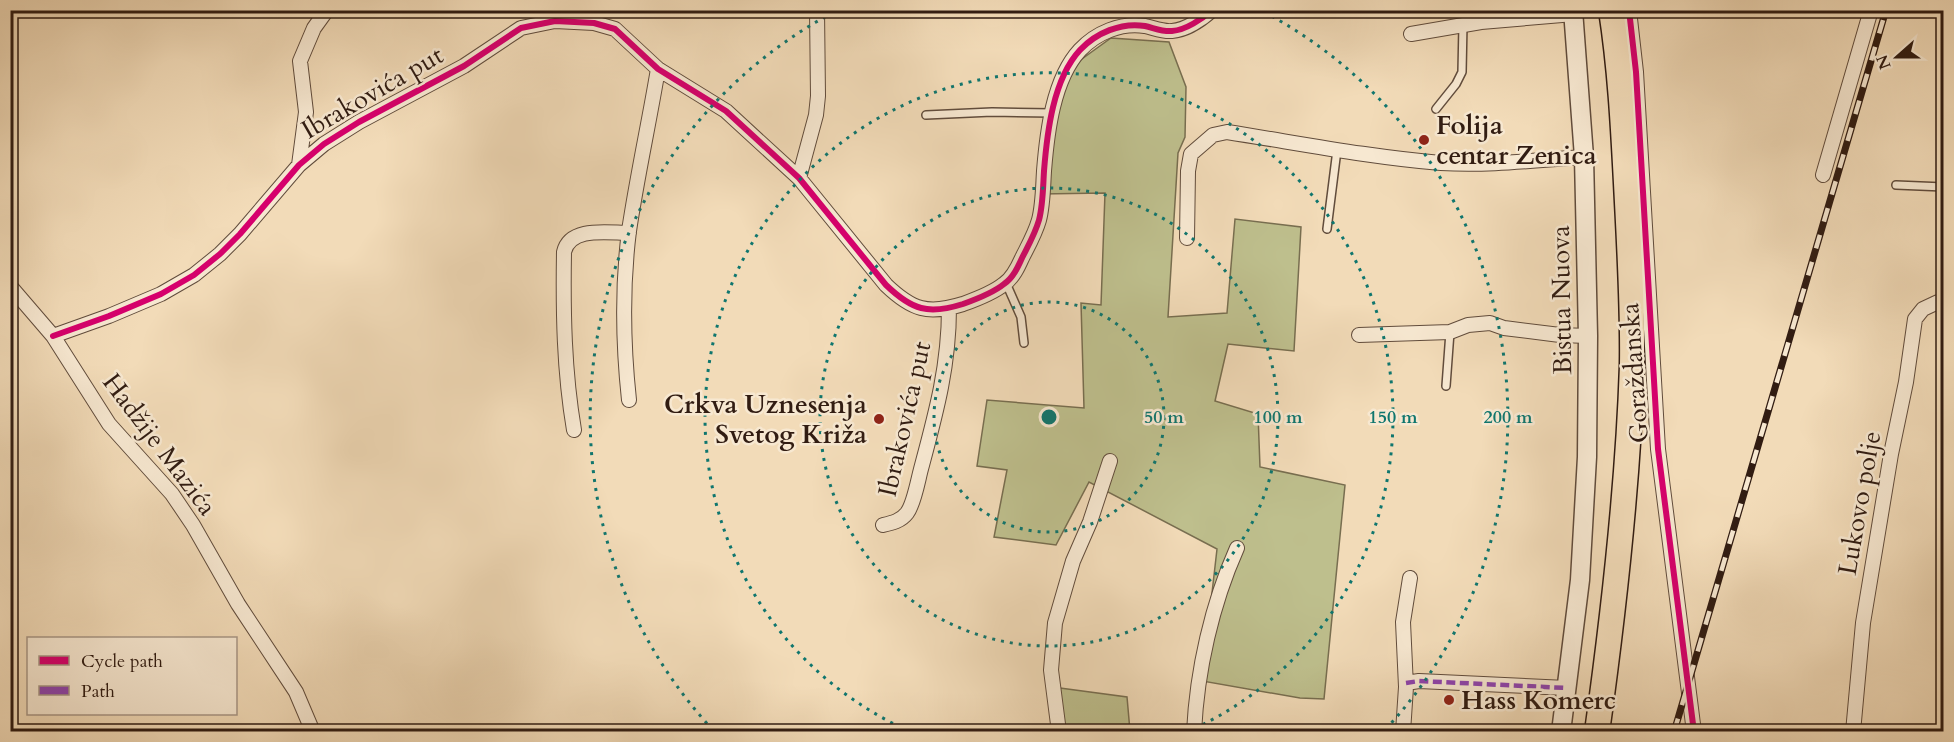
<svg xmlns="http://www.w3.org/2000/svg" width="1954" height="742" font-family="Cardo,serif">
	<rect width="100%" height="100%" fill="#f2dbb8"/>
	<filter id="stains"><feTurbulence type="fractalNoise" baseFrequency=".00333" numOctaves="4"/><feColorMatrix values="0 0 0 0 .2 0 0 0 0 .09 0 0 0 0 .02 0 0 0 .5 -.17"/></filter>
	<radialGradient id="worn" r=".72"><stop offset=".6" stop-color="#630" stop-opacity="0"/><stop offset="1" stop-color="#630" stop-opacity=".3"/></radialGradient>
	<path fill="#bebf8d" stroke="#786e50" stroke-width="1.5" d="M1111,38L1169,42L1186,87L1185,137L1178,153L1168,317L1227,313L1235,219L1301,227L1294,351L1228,344L1215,401L1258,414L1260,467L1345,485L1324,699L1300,698L1202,681L1217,549L1089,482L1056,545L994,537L1007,470L977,466L987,400L1084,408L1081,303L1101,305L1105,193L1040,194L1056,103L1075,64Z
		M1060,688L1127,697L1130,731H1064Z"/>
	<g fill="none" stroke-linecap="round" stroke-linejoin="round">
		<g stroke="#614c3c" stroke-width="10">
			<path id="service" d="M1436,109L1456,84L1462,72L1463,24
				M926,115L992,112L1052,113
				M1896,185L1944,187
				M1327,229L1337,150
				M1006,283L1021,317L1024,343
				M1446,386L1450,332"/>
		</g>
		<g stroke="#614c3c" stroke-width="16">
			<path id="minor" d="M1629,10L1636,72L1658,449L1694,732
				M1411,34L1481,22L1574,14
				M299,165L306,112L300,61L314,28L327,10
				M1823,175L1871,10
				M799,178L816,115L818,96L817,10
				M1187,238L1188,171L1191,154L1213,135L1227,132C1298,143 1369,157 1441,163C1488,166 1537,160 1584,157
				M10,286L53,336L109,424L172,494L193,525L238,604L296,692L313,732
				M1359,335L1450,332L1468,325L1490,323L1504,328L1560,335L1588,336
				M53,336L109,316L161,294L194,275L220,254L240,234L299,165L324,144L359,122L464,66L521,28L555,21L594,23L615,29L658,69L726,111L799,178L886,285C912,310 928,315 963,304C977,299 993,293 1004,284C1013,278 1018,267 1022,258C1028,246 1035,234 1039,220C1043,205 1043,187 1044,171C1047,133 1053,79 1080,50C1096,33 1121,22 1145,26C1154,28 1163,32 1172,31C1186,30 1202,19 1212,10
				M629,400C623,344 622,287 629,231C637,177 649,123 658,69
				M574,430C564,371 563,312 564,252C570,226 608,233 629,233
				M883,525C892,523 901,521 907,513C914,504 918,480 921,469C936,413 949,366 949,308
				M1406,683L1419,681L1567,688
				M1059,732L1051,670L1055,623L1073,561L1090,522L1110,461
				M1194,732C1197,670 1212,604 1237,548
				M1403,732L1406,687L1403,622L1410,578
				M1853,732L1863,623L1891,454L1906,382L1915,319L1923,309L1938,302L1944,304"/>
		</g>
		<g stroke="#614c3c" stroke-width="21">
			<path id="tertiary" d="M1561,732L1580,580L1587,457L1588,336L1584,157L1573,10"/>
		</g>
		<g stroke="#311c12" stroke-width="27">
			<path id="trunk" d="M1597,732C1614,610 1628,487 1632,365C1633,304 1629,243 1626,183C1623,125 1620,68 1611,10"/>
		</g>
		<use href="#service" stroke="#f7e8d1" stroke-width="7"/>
		<use href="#minor" stroke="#f7e8d1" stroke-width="14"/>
		<use href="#tertiary" stroke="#f7e8d1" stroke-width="18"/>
		<use href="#trunk" stroke="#f2dbb8" stroke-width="24"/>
		<g stroke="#311c12" stroke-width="7">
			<path id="rail" d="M1674,732L1886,10"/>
		</g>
		<use href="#rail" stroke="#f7e8d1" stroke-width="4.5" stroke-dasharray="14" stroke-linecap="butt"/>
		<path stroke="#8e44ad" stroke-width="4.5" stroke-dasharray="9 4.5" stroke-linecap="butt" d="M1406,683L1419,681L1567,688"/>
		<g stroke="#f7e8d1" stroke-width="10">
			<path id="cycleway" d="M1629,10L1636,72L1658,449L1694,732
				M53,336L109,316L161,294L194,275L220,254L240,234L299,165L324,144L359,122L464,66L521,28L555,21L594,23L615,29L658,69L726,111L799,178L886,285C912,310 928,315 963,304C977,299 993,293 1004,284C1013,278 1018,267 1022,258C1028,246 1035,234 1039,220C1043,205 1043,187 1044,171C1047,133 1053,79 1080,50C1096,33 1121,22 1145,26C1154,28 1163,32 1172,31C1186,30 1202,19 1212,10"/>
		</g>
		<use href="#cycleway" stroke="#d6006c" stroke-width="6"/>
	</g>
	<g fill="none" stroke="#0f766e" stroke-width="3" stroke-dasharray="3 6">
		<circle cx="1049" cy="417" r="115"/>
		<circle cx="1049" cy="417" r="229"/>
		<path d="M909 731A344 344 0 1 1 1189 731"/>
		<path d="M713 730A459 459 0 0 1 834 12M1264 12A459 459 0 0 1 1385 730"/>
	</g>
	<g fill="#8f2418" stroke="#f7e8d1" stroke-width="2">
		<circle cx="1424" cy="140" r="6"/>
		<circle cx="879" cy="419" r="6"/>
		<circle cx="1449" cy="700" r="6"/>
	</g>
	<g text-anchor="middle" stroke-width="5" stroke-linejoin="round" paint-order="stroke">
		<g font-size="26" fill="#311c12" stroke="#f7e8d1">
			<text transform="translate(372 92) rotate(-30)" y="9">Ibrakovića put</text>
			<text transform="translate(1561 300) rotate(-91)" y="9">Bistua Nuova</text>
			<text transform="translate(1634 373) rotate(-94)" y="9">Goraždanska</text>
			<text transform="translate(904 419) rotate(-77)" y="9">Ibrakovića put</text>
			<text transform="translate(160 444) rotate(53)" y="9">Hadžije Mazića</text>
			<text transform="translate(1859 503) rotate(-80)" y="9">Lukovo polje</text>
		</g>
		<g font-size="26" font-weight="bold" fill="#311c12" stroke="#f7e8d1" text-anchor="start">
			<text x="1436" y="134">Folija<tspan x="1436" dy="30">centar Zenica</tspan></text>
			<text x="867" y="413" text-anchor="end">Crkva Uznesenja<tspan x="867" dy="30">Svetog Križa</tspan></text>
			<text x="1461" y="709">Hass Komerc</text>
		</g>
	</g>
	<circle cx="1049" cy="417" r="9" fill="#0f766e" stroke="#f7e8d1" stroke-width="3"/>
	<g font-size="18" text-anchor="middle" font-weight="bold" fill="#0f766e" stroke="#f7e8d1" stroke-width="5" stroke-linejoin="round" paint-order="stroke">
		<text x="1164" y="423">50 m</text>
		<text x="1278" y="423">100 m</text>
		<text x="1393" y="423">150 m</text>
		<text x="1508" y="423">200 m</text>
	</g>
	<rect width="1954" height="742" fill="none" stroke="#f2dbb8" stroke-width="36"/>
	<rect x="12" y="12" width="1930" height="718" fill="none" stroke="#311c12" stroke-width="3"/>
	<rect x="18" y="18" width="1918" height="706" fill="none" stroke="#311c12" stroke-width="1.5"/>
	<rect x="27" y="637" width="210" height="78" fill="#f7e8d1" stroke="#a89685" stroke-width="1.5"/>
	<rect x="39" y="656" width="30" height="9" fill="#d6006c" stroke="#a89685" stroke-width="1.5"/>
	<text x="81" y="667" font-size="18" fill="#311c12">Cycle path</text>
	<rect x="39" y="686" width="30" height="9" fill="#8e44ad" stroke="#a89685" stroke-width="1.5"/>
	<text x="81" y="697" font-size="18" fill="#311c12">Path</text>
	<g transform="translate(1897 57) rotate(249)" stroke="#f7e8d1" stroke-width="4.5" paint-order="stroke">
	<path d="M0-4.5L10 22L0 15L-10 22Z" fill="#311c12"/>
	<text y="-9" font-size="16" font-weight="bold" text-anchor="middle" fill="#311c12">N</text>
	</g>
	<rect width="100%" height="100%" filter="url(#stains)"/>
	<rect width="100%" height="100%" fill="url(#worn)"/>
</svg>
